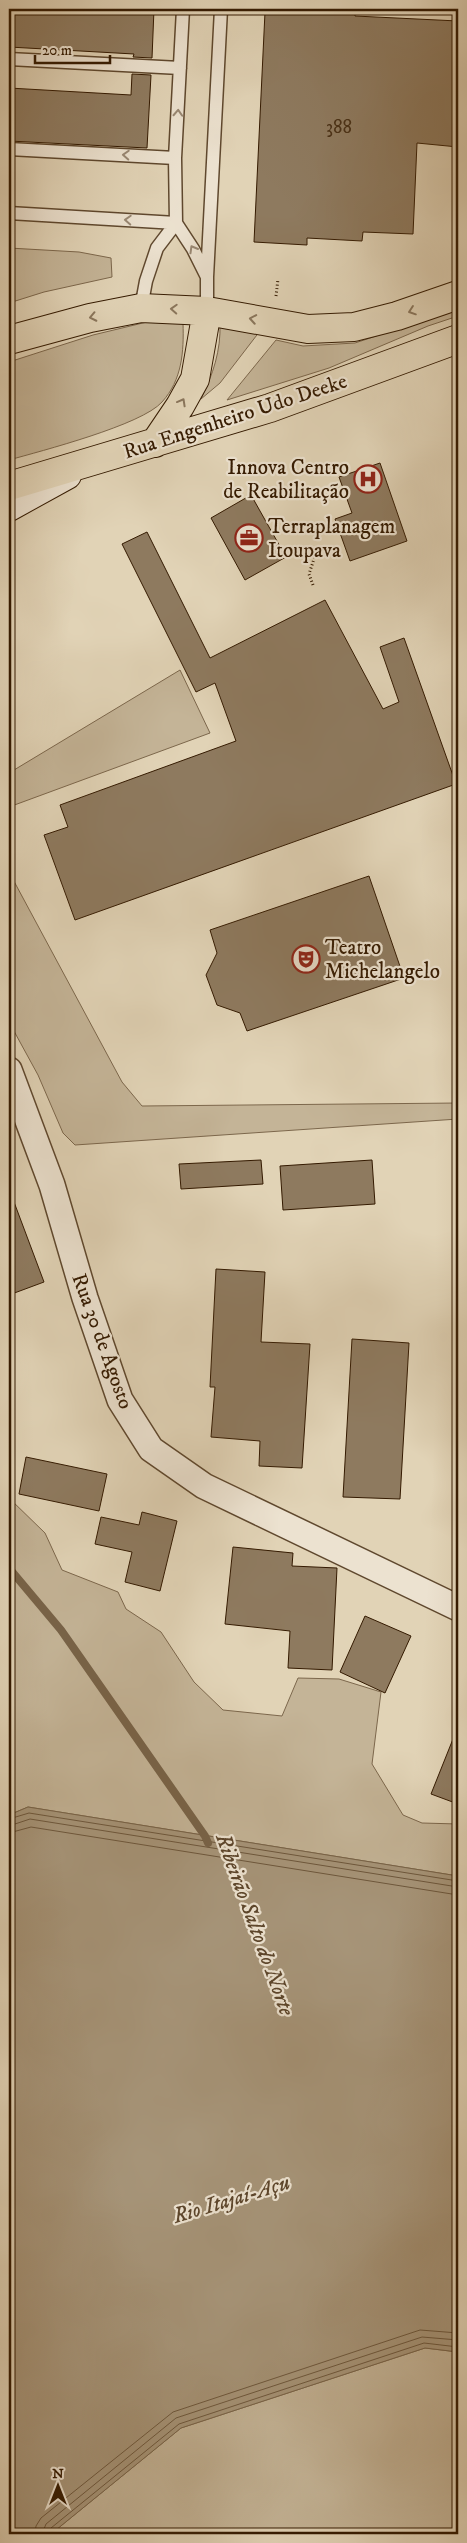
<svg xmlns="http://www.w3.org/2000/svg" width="467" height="2543" font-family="'IM FELL DW Pica',serif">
	<rect width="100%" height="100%" fill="#e1d3b6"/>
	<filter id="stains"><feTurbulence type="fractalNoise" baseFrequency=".004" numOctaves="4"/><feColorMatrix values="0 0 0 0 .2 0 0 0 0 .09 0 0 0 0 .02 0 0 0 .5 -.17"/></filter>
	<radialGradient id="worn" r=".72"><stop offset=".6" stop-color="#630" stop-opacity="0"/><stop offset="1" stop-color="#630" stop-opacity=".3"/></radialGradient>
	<path fill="#c4b497" stroke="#7c674c" d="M9,248L79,252L111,258L112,277L44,292L9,303Z
		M458,309V316L428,326L329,368L227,400L276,340L303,346L355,343Z
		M147,322L183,323C184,352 182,380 162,402C142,425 41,451 9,460V362L93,335Z
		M220,323L260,331L220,383L201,399C213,374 221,351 220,323Z
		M180,670L210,733L9,807V761L14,770Z
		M9,872L122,1082L142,1106L458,1103V1119L75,1145L63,1133L38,1075L9,1022Z
		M9,1498L45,1533L62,1570L118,1592L126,1609L161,1632L194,1682L223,1710L282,1716L298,1678L339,1679L381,1692L372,1764L403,1815L422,1823L458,1824V1876L28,1807L9,1815Z
		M425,2348L458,2352V2534H51L181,2428Z"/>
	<path fill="#a69478" stroke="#786348" d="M28,1807L458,1876V2352L425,2348L181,2428L51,2534H9V1815Z"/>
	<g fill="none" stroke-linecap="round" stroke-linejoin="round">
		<path stroke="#6d573c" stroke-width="1" d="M9,1819L29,1813L458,1881
			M9,1826L30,1819L458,1887
			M9,1833L31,1827L458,1895
			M35,2534L36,2526L41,2518L173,2412L420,2330L458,2333
			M42,2534L46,2524L176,2418L422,2337L458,2340
			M49,2534L51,2528L179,2424L424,2343L458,2347"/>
		<path stroke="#786348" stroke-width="8" d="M9,1568L61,1630L205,1836L208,1843"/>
	</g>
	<path fill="#8e7a5f" stroke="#341a01" d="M9,9H154L152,58L133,57L134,54L9,47Z
		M286,9H355V16L458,21V147L417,143L413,234L363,232L362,241L307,238V245L254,242L265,12L286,13Z
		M132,74L151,75L147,148L9,141V88L131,95Z
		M380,463L407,541L350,561L335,519L352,513L339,477Z
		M251,495L286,557L245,580L211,518Z
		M147,532L210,658L325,600L383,709L399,702L380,647L404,638L456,784L75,920L44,835L68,827L60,805L236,741L215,683L196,692L122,544Z
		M369,876L404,978L247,1031L240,1013L217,1005L206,975L217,953L210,930Z
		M261,1160L263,1184L181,1189L179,1164Z
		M372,1160L375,1204L283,1210L280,1166Z
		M9,1194H11L44,1282L9,1295Z
		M216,1269L265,1272L261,1342L310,1344L302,1468L259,1466L260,1441L211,1437L215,1387H210Z
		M352,1339L409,1343L400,1499L343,1497Z
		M26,1457L107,1474L99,1511L19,1494Z
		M142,1512L177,1521L160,1591L125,1582L132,1552L95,1544L101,1517L139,1525Z
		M233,1547L293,1553L292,1566L337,1568L332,1670L288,1668L290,1631L225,1624Z
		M365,1616L411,1636L385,1693L340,1672Z
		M457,1729H458V1804L431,1794Z"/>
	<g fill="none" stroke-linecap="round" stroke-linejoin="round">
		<g stroke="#5f482e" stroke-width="15">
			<path id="lane" d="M183,9L175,158L176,223L193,249L207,277V311
				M9,59L180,68
				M9,149L175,158
				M9,213L176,223
				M207,277L221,9
				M141,308L146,281L157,248L176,223"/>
		</g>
		<g stroke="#5f482e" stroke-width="28">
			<path id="street" d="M9,1070L52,1185L85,1298L120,1400L151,1449L204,1486L458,1608"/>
		</g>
		<g stroke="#341a01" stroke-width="30">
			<path id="secondary" d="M9,507L67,475"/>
		</g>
		<g stroke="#341a01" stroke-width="30">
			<path id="primary" d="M9,340L90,318L141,308L207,311L308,329L354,327L397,316L458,295
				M155,443L180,406L195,379L207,311
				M9,486L270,408L458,339"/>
		</g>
		<path stroke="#341a01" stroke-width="3" stroke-dasharray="1 2.5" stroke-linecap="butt" d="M276,296L278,279
			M313,585L309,574L316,553"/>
		<use href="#lane" stroke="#ece2d0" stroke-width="12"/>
		<use href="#street" stroke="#ece2d0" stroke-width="25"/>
		<use href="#secondary" stroke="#ece2d0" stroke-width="28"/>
		<use href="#primary" stroke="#e1d3b6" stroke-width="28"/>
	</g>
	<defs><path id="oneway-chevron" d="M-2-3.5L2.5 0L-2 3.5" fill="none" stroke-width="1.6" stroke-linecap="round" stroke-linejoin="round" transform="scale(1.25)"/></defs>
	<g stroke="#998873">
		<use href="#oneway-chevron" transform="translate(178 113) rotate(-87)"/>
		<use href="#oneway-chevron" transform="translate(126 155) rotate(-177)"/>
		<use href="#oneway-chevron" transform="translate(128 220) rotate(-177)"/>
		<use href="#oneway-chevron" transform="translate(193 249) rotate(-120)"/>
	</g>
	<g stroke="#8a765c">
		<use href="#oneway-chevron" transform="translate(174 309) rotate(-177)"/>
		<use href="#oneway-chevron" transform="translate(412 311) rotate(161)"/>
		<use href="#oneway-chevron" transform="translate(93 317) rotate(168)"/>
		<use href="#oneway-chevron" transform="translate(253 319) rotate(-170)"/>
		<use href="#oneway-chevron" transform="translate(182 402) rotate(-61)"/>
	</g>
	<defs>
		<g id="hospital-ring" transform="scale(1.4375)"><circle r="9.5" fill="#ece2d0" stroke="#8f2418" stroke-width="1.5"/><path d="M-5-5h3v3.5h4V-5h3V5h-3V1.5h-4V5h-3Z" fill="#8f2418"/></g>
		<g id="office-ring" transform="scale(1.4375)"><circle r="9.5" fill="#ece2d0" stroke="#8f2418" stroke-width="1.5"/><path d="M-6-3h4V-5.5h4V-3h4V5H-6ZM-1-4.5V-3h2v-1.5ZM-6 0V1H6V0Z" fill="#8f2418"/></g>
		<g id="theatre-ring" transform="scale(1.4375)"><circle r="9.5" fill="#ece2d0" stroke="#8f2418" stroke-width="1.5"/><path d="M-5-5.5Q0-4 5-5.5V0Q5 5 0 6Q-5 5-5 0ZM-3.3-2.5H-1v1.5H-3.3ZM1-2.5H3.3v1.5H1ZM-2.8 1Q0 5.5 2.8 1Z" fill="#8f2418"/></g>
	</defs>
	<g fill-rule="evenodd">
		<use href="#hospital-ring" x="368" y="479"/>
		<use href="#office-ring" x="249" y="538"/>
		<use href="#theatre-ring" x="306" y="959"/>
	</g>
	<g text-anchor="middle" stroke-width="4.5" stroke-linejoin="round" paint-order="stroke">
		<g font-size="19" fill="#4a3218">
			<text x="339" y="133">388</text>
		</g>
		<g font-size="21" fill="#341a01" stroke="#ece2d0">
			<text transform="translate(235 416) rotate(-18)" y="7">Rua Engenheiro Udo Deeke</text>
			<text transform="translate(103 1341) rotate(70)" y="7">Rua 30 de Agosto</text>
		</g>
		<g font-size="21" fill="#341a01" stroke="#ece2d0" text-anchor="start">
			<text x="349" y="474" text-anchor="end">Innova Centro<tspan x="349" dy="24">de Reabilitação</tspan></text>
			<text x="268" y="533">Terraplanagem<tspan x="268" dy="24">Itoupava</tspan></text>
			<text x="325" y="954">Teatro<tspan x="325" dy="24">Michelangelo</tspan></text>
		</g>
		<g font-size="22" font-style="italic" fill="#5c452b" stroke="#ece2d0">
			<text transform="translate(256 1924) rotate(70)" y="8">Ribeirão Salto do Norte</text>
			<text transform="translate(231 2198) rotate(-17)" y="8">Rio Itajaí-Açu</text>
		</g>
	</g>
	<rect width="467" height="2543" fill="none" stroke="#e1d3b6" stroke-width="30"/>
	<rect x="10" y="10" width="447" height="2523" fill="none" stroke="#341a01" stroke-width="2.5"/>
	<rect x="15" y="15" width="437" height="2513" fill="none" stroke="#341a01"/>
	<g transform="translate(58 2486)" stroke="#ece2d0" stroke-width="4" paint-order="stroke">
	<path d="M0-4L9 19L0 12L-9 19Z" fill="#341a01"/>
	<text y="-8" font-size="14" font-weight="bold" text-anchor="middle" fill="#341a01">N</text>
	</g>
	<path d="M35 55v8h75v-8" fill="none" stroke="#341a01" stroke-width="2.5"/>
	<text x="42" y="55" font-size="15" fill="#341a01" stroke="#ece2d0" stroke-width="4" paint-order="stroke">20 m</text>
	<rect width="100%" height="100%" filter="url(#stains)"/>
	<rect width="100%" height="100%" fill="url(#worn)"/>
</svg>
